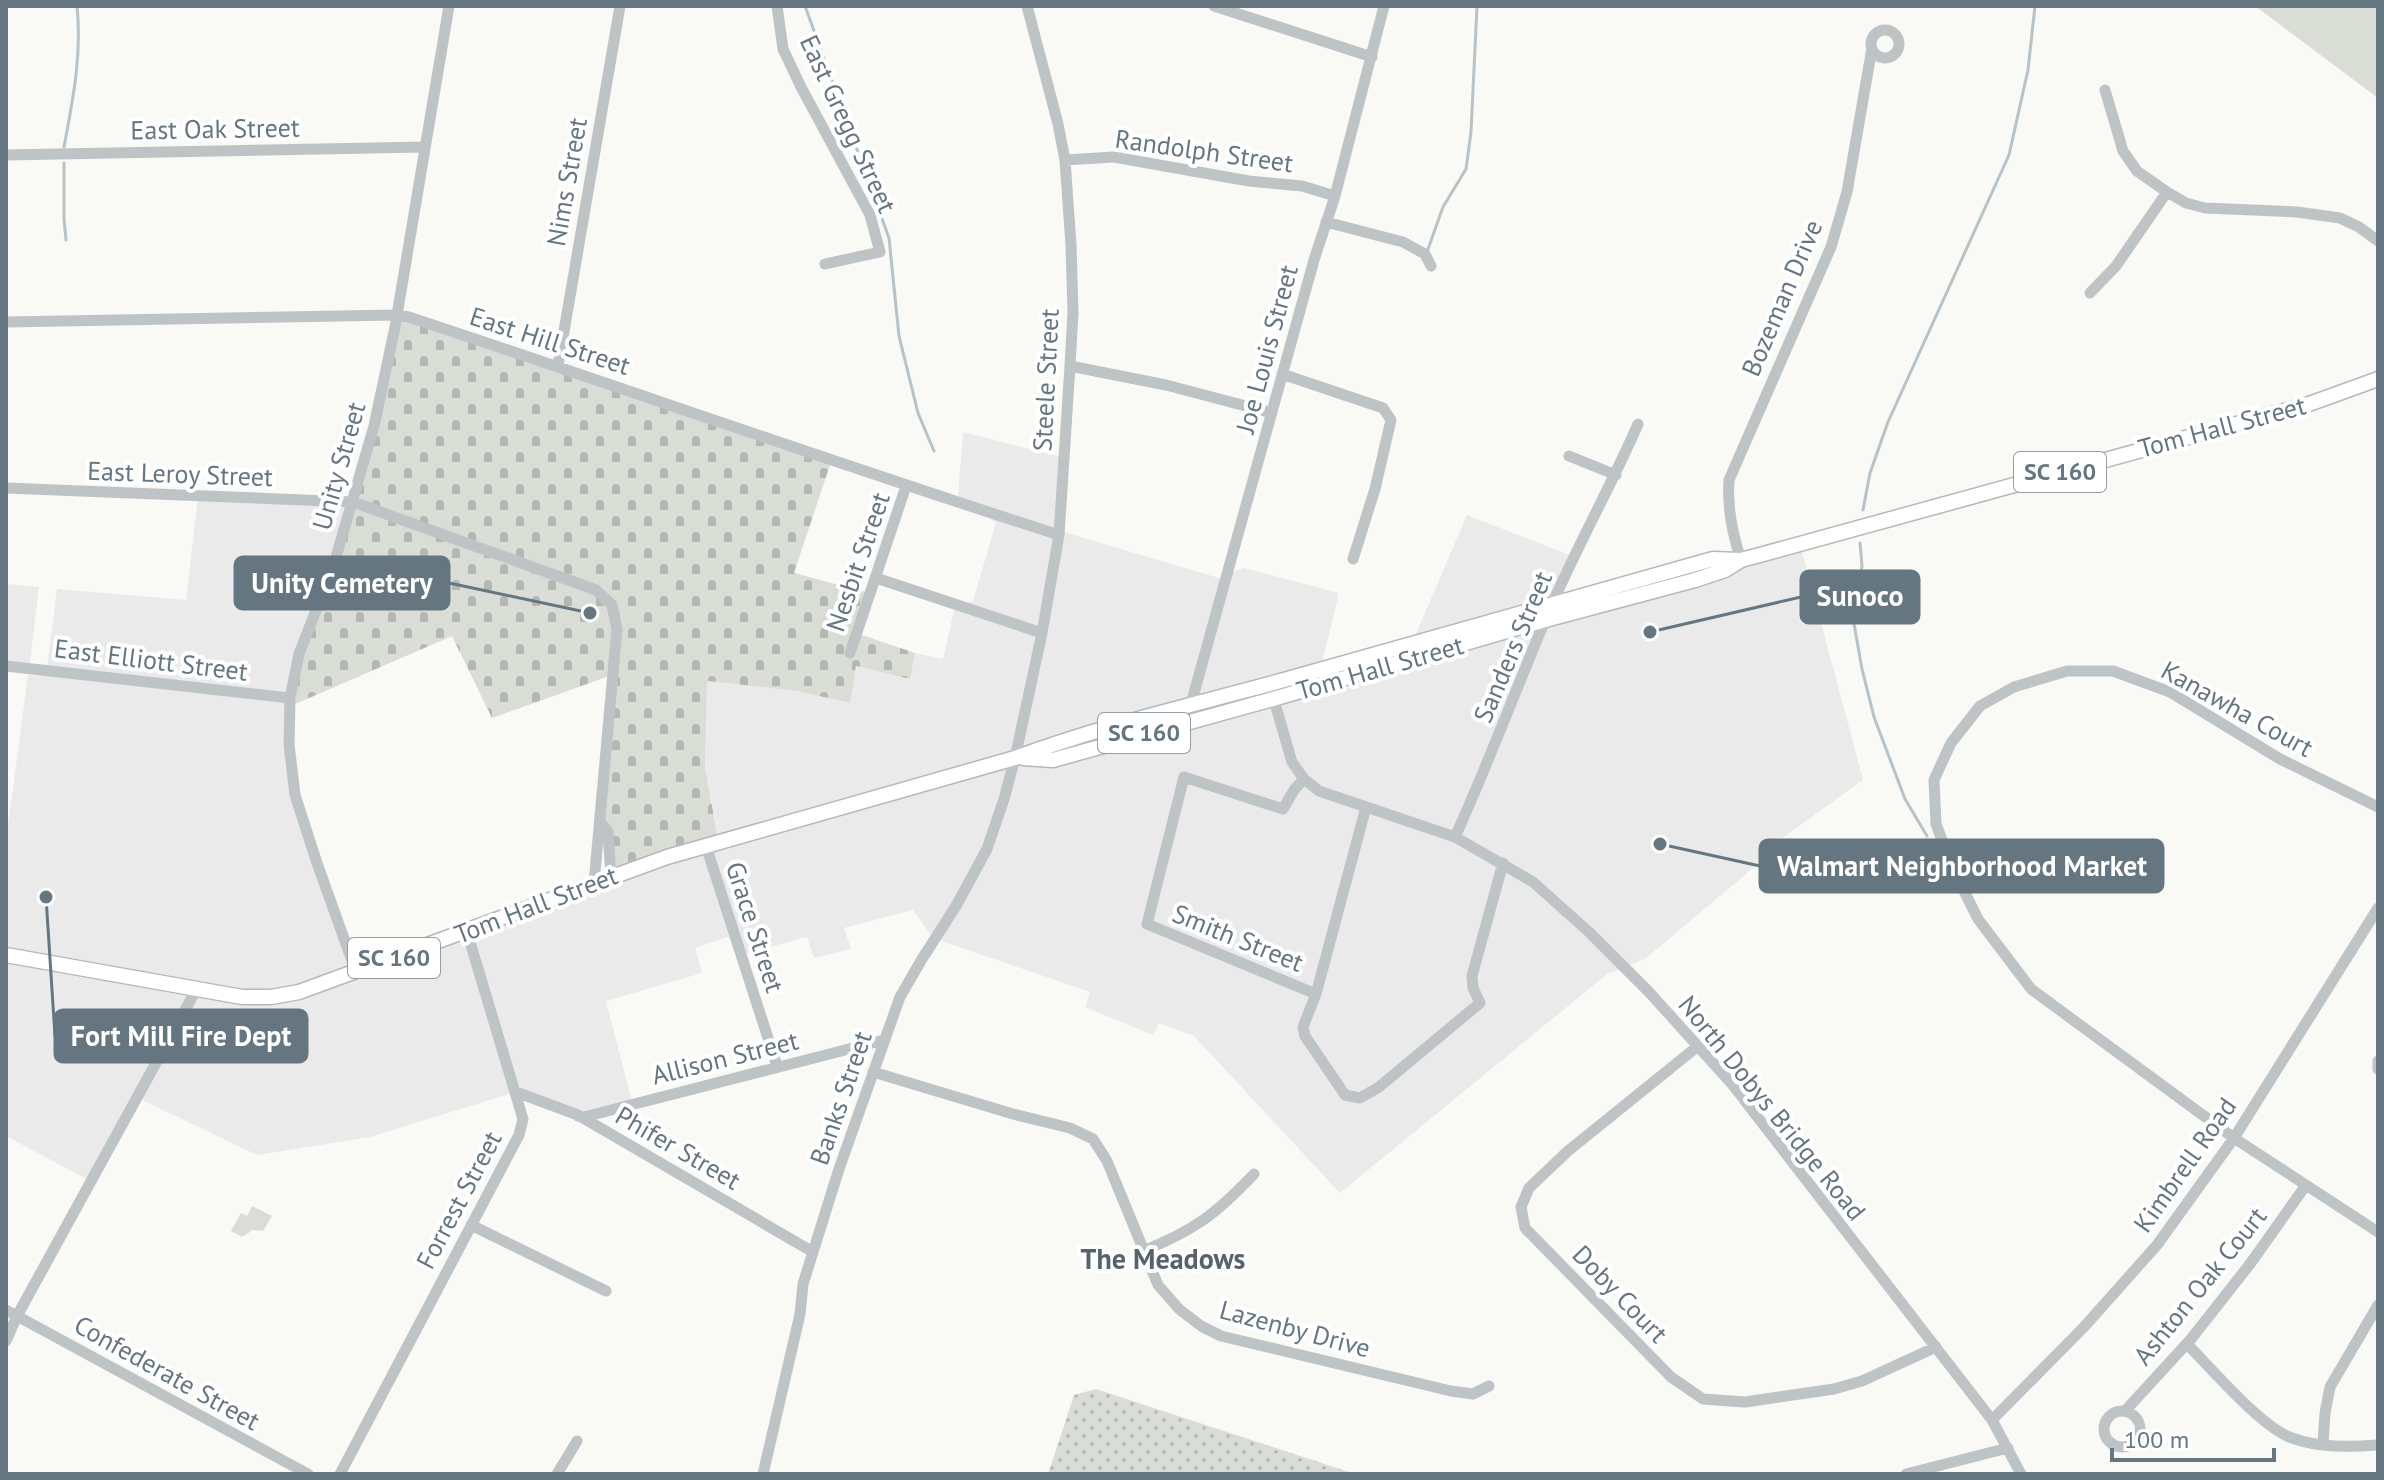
<svg xmlns="http://www.w3.org/2000/svg" width="2384" height="1480" font-family="'PT Sans',sans-serif">
	<defs>
		<pattern id="grass-dots" width="8" height="8" patternUnits="userSpaceOnUse" patternTransform="scale(2)"><rect width="8" height="8" fill="#d9ddd6"/><path d="M2 2h.1M6 6h.1" fill="none" stroke="#b4b8b3" stroke-width="1.8" stroke-linecap="round"/></pattern>
		<pattern id="cemetery-stones" width="16" height="16" patternUnits="userSpaceOnUse" patternTransform="scale(2)"><rect width="16" height="16" fill="#d9ddd6"/><path d="M2 7V4a2 2 0 0 1 4 0v3zM10 15v-3a2 2 0 0 1 4 0v3z" fill="#b4b8b3"/></pattern>
	</defs>
	<rect width="100%" height="100%" fill="#f9f9f6"/>
	<path fill="#eaeaea" d="M963,432L1062,457L1057,530L1219,578L1244,568L1339,593L1319,674L1410,648L1467,515L1577,558L1556,607L1559,614L1800,544L1863,780L1770,847L1765,858L1645,959L1607,974L1340,1193L1194,1036L1159,1023L1153,1035L1085,1007L1090,992L933,938L913,910L844,928L851,949L814,958L807,937L743,954L736,934L695,948L702,973L606,1001L632,1102L585,1114L519,1091L370,1137L257,1155L138,1098L92,1182L6,1136V841L28,675L46,676L57,589L186,600L198,498L354,504L334,567L297,668L290,744L297,795L356,968L307,986L280,993H237L200,987L198,991L256,1001L288,997L471,933L635,871L720,845L705,767L707,681L797,691L849,703L856,666L909,679L915,653L943,659L955,606L973,601L996,523L958,496Z
		M6,584L39,587L29,671L6,668Z"/>
	<path fill="url(#grass-dots)" d="M1096,1389L1355,1474H1048L1074,1395Z"/>
	<path fill="url(#cemetery-stones)" d="M399,318L831,462L794,573L869,593L856,633L915,653L910,679L856,666L850,703L797,691L707,681L705,767L718,839L613,873L603,822L615,674L492,718L452,636L293,705L297,668L334,567Z"/>
	<path fill="#d9ddd6" d="M2255,6H2378V98Z
		M252,1206L272,1216L263,1231L253,1230L242,1237L231,1231L241,1213L247,1216Z"/>
	<g fill="none" stroke-linecap="round" stroke-linejoin="round">
		<path stroke="#b7c3c7" stroke-width="3" d="M805,6L889,238L899,336L918,413L934,451
			M64,147C73,99 82,55 77,6
			M64,163V219L66,240
			M1427,252L1443,207L1466,169L1471,132L1477,6
			M1863,510L1870,473L1888,422L2009,155L2028,70L2035,6
			M1860,543L1862,566L1853,618L1862,669L1874,717L1905,799L1927,836"/>
		<g stroke="#b4b9bd" stroke-width="17">
			<path id="major" d="M1023,758L1053,760L1273,699L1545,620L1695,580L1725,570L1741,560
				M6,955L242,997H271L299,992L667,857L1015,758C1103,725 1194,705 1284,680C1427,641 1570,600 1713,559L1741,560L1756,556L2309,404L2378,379"/>
		</g>
		<path stroke="#bec3c6" stroke-width="11" d="M777,6L783,49L801,87L870,215L880,252L825,264
			M1214,6L1372,57
			M1871 44a14 14 0 1 1 28 0a14 14 0 1 1-28 0Z
			M2105,90L2123,151L2137,171L2167,192L2186,203L2205,208L2297,212L2340,218L2359,227L2378,241
			M6,155L424,147
			M1065,160L1114,157L1249,181L1302,186L1335,196
			M1326,222L1403,242L1425,254L1431,266
			M2090,293L2116,266L2167,192
			M6,322L397,315L409,317C626,389 841,465 1059,535
			M558,366L620,6
			M1070,366L1166,385L1272,413
			M1282,374L1383,408L1391,420L1375,489L1353,559
			M1569,456L1616,475
			M6,488L353,502L596,590L612,605L617,629L594,883
			M1741,560C1732,533 1727,508 1729,480L1831,247L1847,192L1872,48
			M876,578L1042,633
			M850,653L906,486
			M6,666L290,698
			M1272,693L1292,762L1304,779L1319,791L1455,837L1533,882L1589,932L1649,992L1732,1084L1992,1420L2021,1474
			M1191,704L1314,260L1335,196L1384,6
			M1304,779L1294,790L1283,809L1184,777L1147,924L1316,994
			M1366,807L1316,994L1303,1027L1305,1036L1345,1095L1360,1098L1379,1087L1480,1003L1473,988L1472,976L1503,863
			M2378,807L2280,759L2170,692L2113,671H2067L2014,687L1980,706L1951,743L1934,780L1936,824L1952,867L1978,919L2031,989L2234,1138L2378,1232
			M601,823L608,832L611,877
			M1455,837C1487,767 1514,694 1544,623C1572,555 1609,491 1638,424
			M706,846L777,1066
			M356,972L317,863L295,795L289,744L290,698L299,654L334,564L374,426L395,327L449,6
			M1698,1046L1568,1151L1529,1188L1521,1207L1525,1228L1671,1377L1703,1399L1745,1402L1834,1389L1862,1381L1936,1347
			M2378,1061V1069
			M873,1072L1013,1114L1070,1128L1093,1139L1107,1161L1158,1285L1179,1309L1201,1326L1221,1336L1451,1391L1473,1394L1489,1386
			M516,1092L578,1115L813,1252
			M578,1116L584,1117L884,1040
			M471,1225L606,1291
			M1143,1251C1195,1230 1216,1214 1254,1174
			M6,1310L308,1474
			M6,1341L17,1316L196,990
			M2187,1344C2211,1368 2262,1428 2292,1438C2319,1448 2350,1447 2378,1445
			M2104 1429a18 18 0 1 1 36 0a18 18 0 1 1-36 0Z
			M2125,1411L2191,1339L2250,1264L2306,1185
			M1992,1420L2084,1327L2157,1245L2234,1138L2378,908
			M2323,1445L2325,1413L2330,1387L2378,1305
			M340,1474L519,1135L523,1119L467,932
			M557,1474L577,1441
			M763,1474L800,1314L803,1284L839,1169L900,997L922,959L956,906L987,849L1004,799L1015,758L1042,633L1059,535L1070,366L1073,312L1071,245L1065,160L1058,124L1027,6
			M1906,1474L2008,1448"/>
		<use href="#major" stroke="#fff" stroke-width="14"/>
	</g>
	<g text-anchor="middle" stroke-width="8" stroke-linejoin="round" paint-order="stroke">
		<g fill="#fff" stroke="#939fa6" stroke-width="2">
			<rect x="2014" y="452" width="92" height="40" rx="6"/>
			<rect x="1098" y="713" width="92" height="40" rx="6"/>
			<rect x="348" y="938" width="92" height="40" rx="6"/>
		</g>
		<g font-size="24" font-weight="bold" fill="#657680">
			<text x="2060" y="480">SC 160</text>
			<text x="1144" y="741">SC 160</text>
			<text x="394" y="966">SC 160</text>
		</g>
		<g font-size="26" fill="#657680" stroke="#fff">
			<text transform="translate(848 124) rotate(65)" y="9">East Gregg Street</text>
			<text transform="translate(215 129) rotate(-1)" y="9">East Oak Street</text>
			<text transform="translate(1204 151) rotate(8)" y="9">Randolph Street</text>
			<text transform="translate(567 182) rotate(-80)" y="9">Nims Street</text>
			<text transform="translate(1782 298) rotate(-67)" y="9">Bozeman Drive</text>
			<text transform="translate(550 341) rotate(18)" y="9">East Hill Street</text>
			<text transform="translate(1267 349) rotate(-75)" y="9">Joe Louis Street</text>
			<text transform="translate(1046 380) rotate(-87)" y="9">Steele Street</text>
			<text transform="translate(2222 427) rotate(-15)" y="9">Tom Hall Street</text>
			<text transform="translate(339 466) rotate(-74)" y="9">Unity Street</text>
			<text transform="translate(180 474) rotate(2)" y="9">East Leroy Street</text>
			<text transform="translate(858 562) rotate(-71)" y="9">Nesbit Street</text>
			<text transform="translate(1513 647) rotate(-67)" y="9">Sanders Street</text>
			<text transform="translate(151 660) rotate(7)" y="9">East Elliott Street</text>
			<text transform="translate(1380 668) rotate(-16)" y="9">Tom Hall Street</text>
			<text transform="translate(2237 709) rotate(29)" y="9">Kanawha Court</text>
			<text transform="translate(536 905) rotate(-21)" y="9">Tom Hall Street</text>
			<text transform="translate(755 927) rotate(72)" y="9">Grace Street</text>
			<text transform="translate(1238 938) rotate(22)" y="9">Smith Street</text>
			<text transform="translate(725 1058) rotate(-14)" y="9">Allison Street</text>
			<text transform="translate(841 1098) rotate(-71)" y="9">Banks Street</text>
			<text transform="translate(1772 1108) rotate(51)" y="9">North Dobys Bridge Road</text>
			<text transform="translate(678 1148) rotate(30)" y="9">Phifer Street</text>
			<text transform="translate(2185 1165) rotate(-55)" y="9">Kimbrell Road</text>
			<text transform="translate(459 1200) rotate(-62)" y="9">Forrest Street</text>
			<text transform="translate(2200 1286) rotate(-51)" y="9">Ashton Oak Court</text>
			<text transform="translate(1620 1294) rotate(46)" y="9">Doby Court</text>
			<text transform="translate(1295 1329) rotate(15)" y="9">Lazenby Drive</text>
			<text transform="translate(167 1373) rotate(29)" y="9">Confederate Street</text>
		</g>
		<g font-size="28" font-weight="bold" fill="#57636b" stroke="#fff">
			<text x="1163" y="1269">The Meadows</text>
		</g>
	</g>
	<path fill="none" stroke="#657680" stroke-width="3" d="M590 613L449 583M1650 632L1801 597M1660 844L1760 866M46 897L55 1036"/>
	<g fill="#657680" stroke="#fff" stroke-width="3">
		<circle cx="590" cy="613" r="8"/>
		<circle cx="1650" cy="632" r="8"/>
		<circle cx="1660" cy="844" r="8"/>
		<circle cx="46" cy="897" r="8"/>
	</g>
	<g fill="#657680" stroke="#657680" stroke-width="3">
		<rect x="235" y="557" width="214" height="52" rx="8"/>
		<rect x="1801" y="571" width="118" height="52" rx="8"/>
		<rect x="1760" y="840" width="403" height="52" rx="8"/>
		<rect x="55" y="1010" width="252" height="52" rx="8"/>
	</g>
	<g font-size="28" text-anchor="middle" font-weight="bold" fill="#fff">
		<text x="342" y="593">Unity Cemetery</text>
		<text x="1860" y="606">Sunoco</text>
		<text x="1962" y="876">Walmart Neighborhood Market</text>
		<text x="181" y="1046">Fort Mill Fire Dept</text>
	</g>
	<rect width="2384" height="1480" fill="none" stroke="#657680" stroke-width="16"/>
	<path d="M2112 1448v12h162v-12" fill="none" stroke="#657680" stroke-width="4"/>
	<text x="2124" y="1448" font-size="24" fill="#657680" stroke="#ffffff" stroke-width="6" paint-order="stroke">100 m</text>
</svg>
